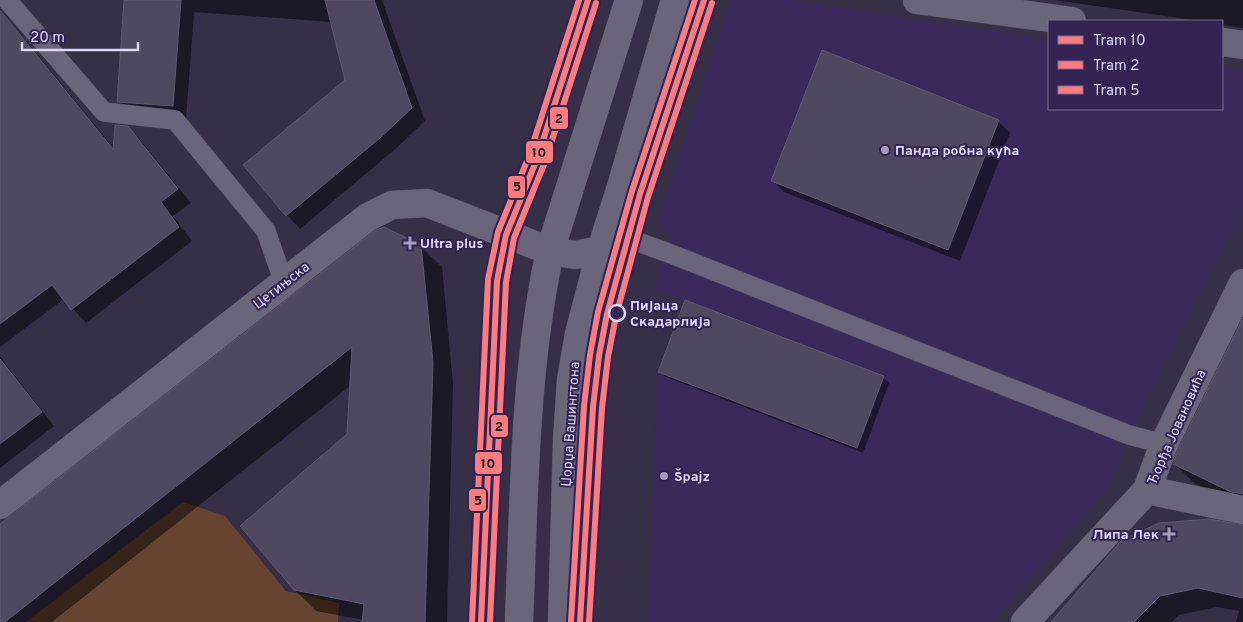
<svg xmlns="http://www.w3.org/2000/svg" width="1243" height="622" font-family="Overpass,sans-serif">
	<rect width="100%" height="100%" fill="#372e48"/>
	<path fill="#3a2a5c" d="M731,0H789L1049,40V109H1222V67L1243,70V209L1129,435L1109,486L992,622H648L658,372L685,301L654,288L672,232L657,226Z"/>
	<path fill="#674430" d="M183,502L225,516L286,591L339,603L338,622H26Z"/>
	<path fill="#0007" d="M126,0H382L425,121L393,151L300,229L287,215L346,80L332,22L194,12L186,119L132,115L118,101Z
		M1055,0H1243V28L1222,25V21H1199Z
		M0,9L115,150L128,127L141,141L191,203L173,216L192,241L86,323L64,299L0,347Z
		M998,121L1010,133L960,261L784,192L773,181Z
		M420,246L442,267L453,384L447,622H364V620L316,611L295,590L348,435L351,385L52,622H0V526Z
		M1243,321V506L1194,483L1175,464Z
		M0,357L54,426L0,468Z
		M660,371L883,377L889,383L863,453L666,377Z
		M1243,526V622H1236L1239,611L1217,607L1179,615L1172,622H1053Z"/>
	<path fill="#504861" stroke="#5e586d" d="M124,0H181L173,106L117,102Z
		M325,0H374L412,108L380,138L286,216L243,165L345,80Z
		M0,10L113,149L115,125L128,126L178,189L161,202L179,227L71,310L52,285L0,324Z
		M822,50L999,120L948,250L771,181Z
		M384,227L421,245L433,362L425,622H362L364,604L294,590L240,526L347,434L352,347L5,622H0V524L376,230Z
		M685,300L884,376L857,448L658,372Z
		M1243,318V494L1231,492L1173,464L1178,450Z
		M0,359L42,412L0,444Z
		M1210,519L1243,525V598L1198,588L1160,596L1134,622H1051L1121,541L1159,523Z"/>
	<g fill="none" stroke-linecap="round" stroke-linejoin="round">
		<g stroke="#524a60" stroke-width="20">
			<path id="lane" d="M7,0L104,112L175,120L266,231L284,283
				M607,231L666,252L1129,435L1164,444"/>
		</g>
		<g stroke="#524a60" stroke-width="29">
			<path id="street" d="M917,0L1072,21
				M1222,42L1243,45
				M1147,490L1243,510
				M0,505L368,217L392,205L427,203L550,251L575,255L601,250
				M1025,622L1147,490L1164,444L1243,283"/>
		</g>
		<g stroke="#524a60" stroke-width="29">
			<path id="secondary" d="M519,622C524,498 524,373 550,251L629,0
				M562,622L567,441L571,380L579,334L601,250L621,187L675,0"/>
		</g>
		<use href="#lane" stroke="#6b657b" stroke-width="19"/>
		<use href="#street" stroke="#6b657b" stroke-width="28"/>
		<use href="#secondary" stroke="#6b657b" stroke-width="28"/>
		<g stroke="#332453" stroke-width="10">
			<path id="tram-1" d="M481,622L497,281L506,235L537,159L588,0
				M580,622L593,407L599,356L607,314L640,194L704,0"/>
		</g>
		<g stroke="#332453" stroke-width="10">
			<path id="tram-2" d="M490,622L506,282L514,238L545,162L596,3
				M589,622L602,408L608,357L616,316L648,197L712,3"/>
		</g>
		<g stroke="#332453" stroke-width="10">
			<path id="tram-3" d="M571,621L584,406L590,355L598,312L632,191L695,0
				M472,622L488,279L498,232L529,156L579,0"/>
		</g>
		<use href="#tram-1" stroke="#fe7c7f" stroke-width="6"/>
		<use href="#tram-2" stroke="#fe7c7f" stroke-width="6"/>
		<use href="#tram-3" stroke="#fe7c7f" stroke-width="6"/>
	</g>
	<g fill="#a49cb9" stroke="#332453" stroke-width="2">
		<circle cx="885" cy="150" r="5"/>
		<path d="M407.5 235.5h5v5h5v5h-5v5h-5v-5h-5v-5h5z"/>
		<circle cx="664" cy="476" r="5"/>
		<path d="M1166.5 526.5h5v5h5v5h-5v5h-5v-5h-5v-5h5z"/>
	</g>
	<circle fill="#332453" stroke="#dfd8f6" stroke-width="2.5" cx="617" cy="313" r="8"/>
	<g text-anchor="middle" stroke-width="4" stroke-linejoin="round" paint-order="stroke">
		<g font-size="14" font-weight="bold" fill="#dfd8f6" stroke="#332453" text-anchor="start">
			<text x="895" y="155">Панда робна кућа</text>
			<text x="420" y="248">Ultra plus</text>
			<text x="674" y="481">Špajz</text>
			<text x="1159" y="539" text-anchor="end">Липа Лек</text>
		</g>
		<g font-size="14" fill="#dfd8f6" stroke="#332453">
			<text transform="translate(281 285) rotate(-38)" y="5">Цетињска</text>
			<text transform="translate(570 424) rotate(-86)" y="5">Џорџа Вашингтона</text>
			<text transform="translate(1176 427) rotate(-66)" y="5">Ђорђа Јовановића</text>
		</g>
		<g font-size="14" font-weight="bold" fill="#dfd8f6" stroke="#332453" text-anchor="start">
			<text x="630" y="310">Пијаца<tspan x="630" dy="16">Скадарлија</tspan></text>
		</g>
	</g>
	<g stroke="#332453" stroke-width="2">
		<rect x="549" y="106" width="20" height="24" rx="5" fill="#fe7c7f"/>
		<rect x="525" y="140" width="29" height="24" rx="5" fill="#fe7c7f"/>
		<rect x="507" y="175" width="19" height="24" rx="5" fill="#fe7c7f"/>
		<rect x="490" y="414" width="19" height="24" rx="5" fill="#fe7c7f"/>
		<rect x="474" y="451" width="29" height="24" rx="5" fill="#fe7c7f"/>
		<rect x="468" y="488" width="19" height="24" rx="5" fill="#fe7c7f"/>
	</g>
	<g font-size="14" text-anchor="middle" font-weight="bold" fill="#111">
		<text x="559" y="123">2</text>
		<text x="539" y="157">10</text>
		<text x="517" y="191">5</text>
		<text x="499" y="431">2</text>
		<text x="488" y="468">10</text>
		<text x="478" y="505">5</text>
	</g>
	<rect x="1048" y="20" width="175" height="90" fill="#332453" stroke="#786c94"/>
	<rect x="1058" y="36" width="25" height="8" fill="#fe7c7f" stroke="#786c94"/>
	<text x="1093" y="45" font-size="15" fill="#dfd8f6">Tram 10</text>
	<rect x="1058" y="61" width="25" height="8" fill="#fe7c7f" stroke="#786c94"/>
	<text x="1093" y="70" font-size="15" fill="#dfd8f6">Tram 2</text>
	<rect x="1058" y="86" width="25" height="8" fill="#fe7c7f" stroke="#786c94"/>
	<text x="1093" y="95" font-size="15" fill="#dfd8f6">Tram 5</text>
	<path d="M22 42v8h116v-8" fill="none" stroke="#dfd8f6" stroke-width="2.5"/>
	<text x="30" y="42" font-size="15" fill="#dfd8f6" stroke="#332453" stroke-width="4" paint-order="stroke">20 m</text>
</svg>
